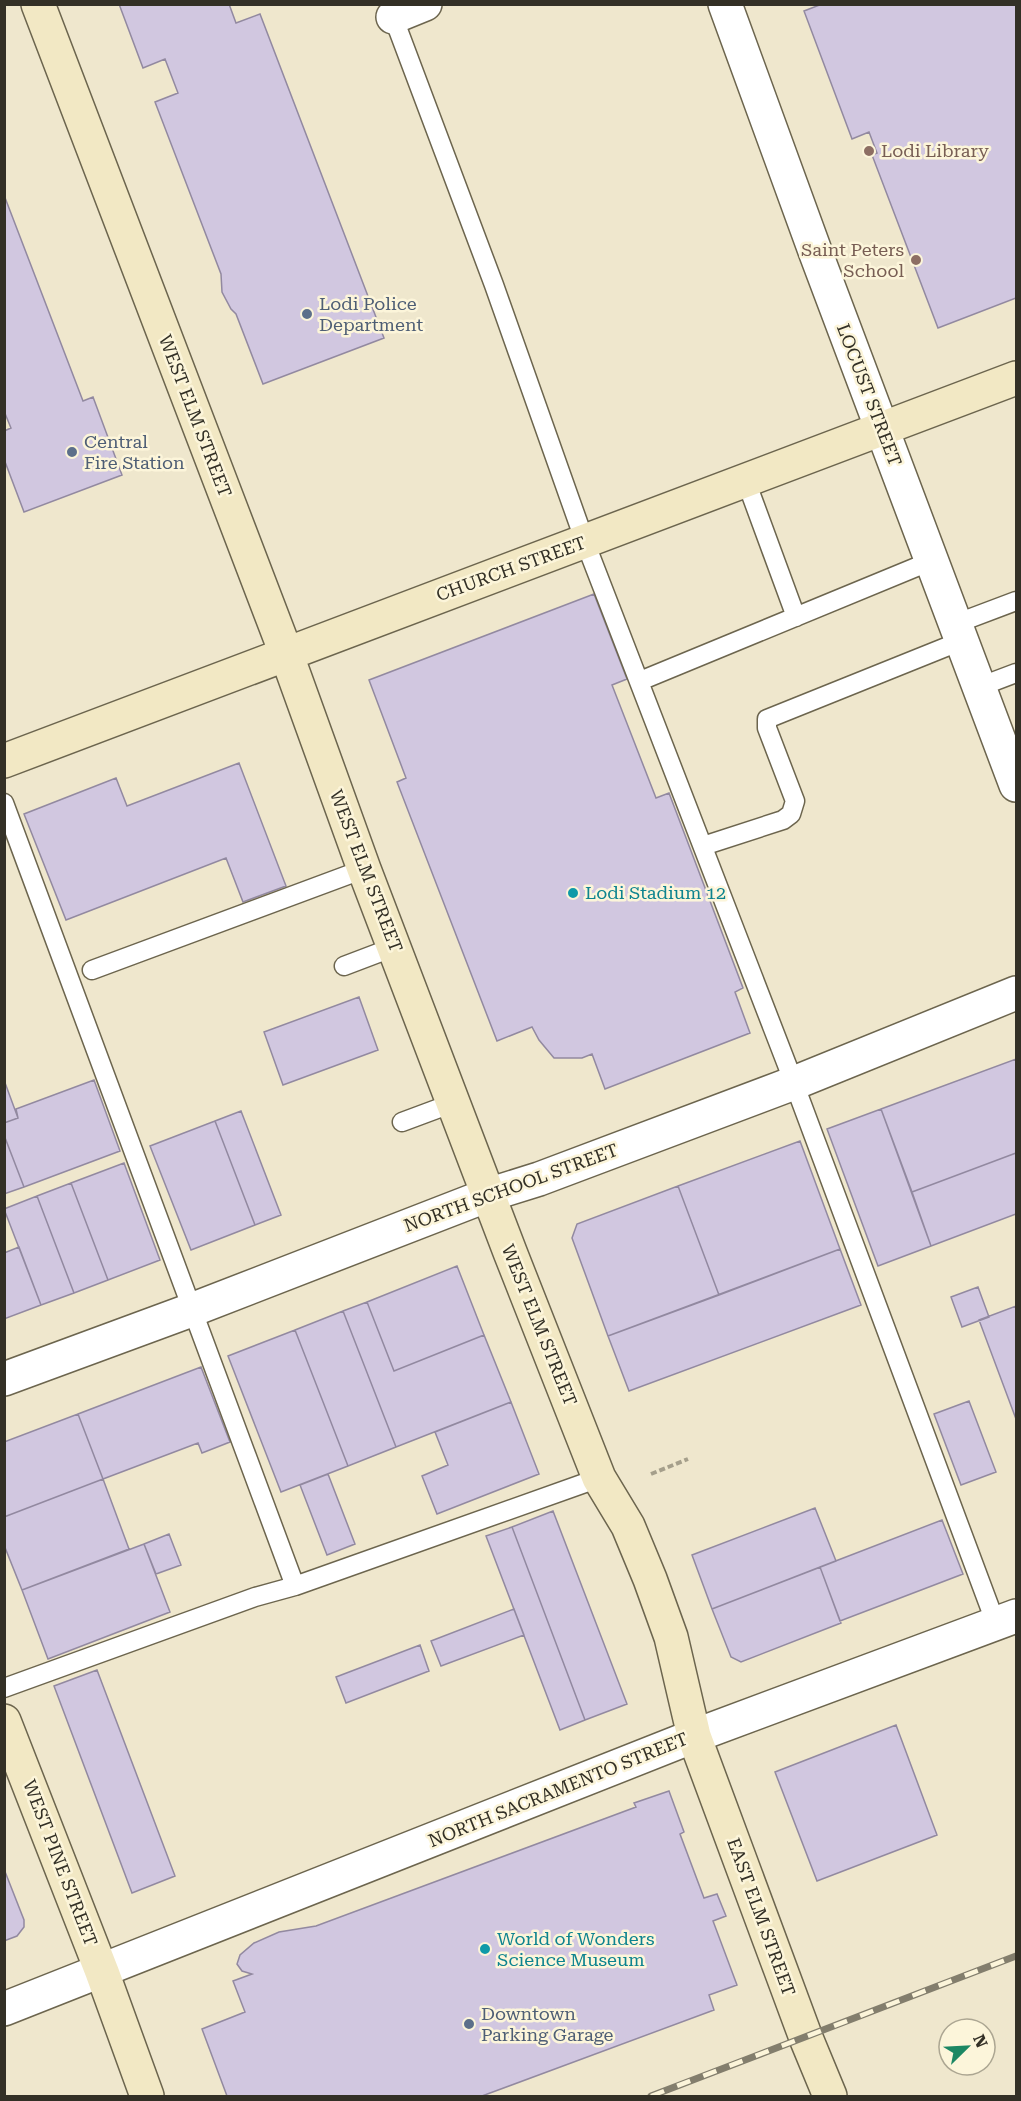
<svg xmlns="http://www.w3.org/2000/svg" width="1021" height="2101" font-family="'Roboto Serif',serif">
	<rect width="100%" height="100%" fill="#efe7cd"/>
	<path fill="#d1c7e0" stroke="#9289a0" stroke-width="1.5" d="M119,4H229L236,23L260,14L384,338L263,384L236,314L231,309L222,292L221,274L155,102L178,93L165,59L143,68Z
		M822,4H1016V298L938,328L872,155L877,153L869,132L852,139L804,11Z
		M4,195L83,401L93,397L122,475L24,512L4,459V431L11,428L4,411Z
		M594,594L627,679L612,685L656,798L669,793L743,988L735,992L750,1033L605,1089L592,1054L582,1058H554L539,1040L532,1027L497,1041L397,782L406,778L369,680Z
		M239,763L286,886L243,902L226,858L66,920L24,814L116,778L127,806Z
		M359,997L378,1050L283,1085L264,1032Z
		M1016,1059V1153L912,1192L881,1109Z
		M4,1080L18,1118L4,1123Z
		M94,1080L120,1151L24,1187L4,1135V1123L18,1118L16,1109Z
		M881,1109L931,1246L878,1266L827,1129Z
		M241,1111L281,1215L255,1225L215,1121Z
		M215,1121L255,1225L191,1250L150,1146Z
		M4,1135L24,1187L4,1194Z
		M800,1141L840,1249L719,1295L678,1186Z
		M1016,1153V1214L931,1246L912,1192Z
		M124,1163L160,1260L108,1280L71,1183Z
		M71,1183L108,1280L74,1293L37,1196Z
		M678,1186L719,1295L608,1336L572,1238L577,1224Z
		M37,1196L74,1293L41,1305L4,1209Z
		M19,1247L41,1305L4,1319V1253Z
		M840,1249L861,1305L629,1391L608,1336Z
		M457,1266L484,1335L394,1371L367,1302Z
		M978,1287L989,1317L962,1327L951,1297Z
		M367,1302L394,1371L484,1335L511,1402L396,1447L343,1311Z
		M1016,1306V1419L979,1320Z
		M343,1311L396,1447L348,1466L295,1330Z
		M295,1330L348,1466L281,1492L228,1356Z
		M201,1367L230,1442L202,1453L198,1443L103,1479L78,1414Z
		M969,1401L996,1472L961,1485L934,1414Z
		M511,1402L539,1474L437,1514L422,1476L448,1465L435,1432Z
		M78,1414L103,1479L4,1517V1442Z
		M328,1474L355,1544L327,1555L300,1485Z
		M103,1479L129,1549L22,1590L4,1545V1517Z
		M815,1508L836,1561L712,1609L692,1555Z
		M553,1511L627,1704L585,1720L512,1527Z
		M942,1520L963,1574L840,1621L820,1567Z
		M512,1527L585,1720L560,1730L486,1536Z
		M169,1534L181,1565L156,1574L144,1544Z
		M144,1544L170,1612L48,1659L22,1590Z
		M820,1567L841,1623L741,1662L731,1657L712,1609Z
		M514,1609L524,1635L441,1666L431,1641Z
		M420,1645L429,1671L346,1703L336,1677Z
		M97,1670L175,1876L132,1893L54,1686Z
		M896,1725L937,1835L817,1881L775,1772Z
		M669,1791L684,1832L680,1834L704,1898L717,1894L726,1916L713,1921L737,1985L709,1995L714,2010L482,2096H227L202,2029L245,2012L233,1981L252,1974L242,1971L237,1964L240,1955L254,1943L279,1932L316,1926L636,1807L634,1803Z
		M4,1869L24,1920V1927L17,1936L4,1941Z"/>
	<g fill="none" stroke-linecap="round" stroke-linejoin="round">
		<g stroke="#6c654e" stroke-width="21">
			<path id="lane" d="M391,11L494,285L585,542L794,1083L996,1624
				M746,481L796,617
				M955,624L1016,601
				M640,681L931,561
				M979,687L1016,673
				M4,803L295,1586
				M703,846L783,820L791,814L795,801L767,728V719L961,641
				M344,966L394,947
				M92,970L364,869
				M402,1122L453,1103
				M4,1688L255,1597L295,1586L599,1478"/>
		</g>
		<g stroke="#6c654e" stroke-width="36">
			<path id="street" d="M725,4L815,251L1016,785
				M393,17L425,4
				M4,1379L194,1309L488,1195L539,1179L794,1083L1016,993
				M4,2009L694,1736L1016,1616"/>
		</g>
		<g stroke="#6c654e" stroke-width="36">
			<path id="secondary" d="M38,4L286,653L364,869L510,1252L599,1478L628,1526L650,1579L671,1637L694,1736L806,2038L830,2096
				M4,761L1016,378
				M4,1721L102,1972L147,2096"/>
		</g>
		<path stroke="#a59f8b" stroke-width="4" stroke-dasharray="6 3" stroke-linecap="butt" d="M651,1474L688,1459"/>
		<use href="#lane" stroke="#fff" stroke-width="18"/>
		<use href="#street" stroke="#fff" stroke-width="33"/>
		<use href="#secondary" stroke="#f2e8c4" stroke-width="33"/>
		<g stroke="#837e6d" stroke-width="7">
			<path id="rail" d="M651,2096L1016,1956"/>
		</g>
		<use href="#rail" stroke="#fcf5da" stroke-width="4.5" stroke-dasharray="14" stroke-linecap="butt"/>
	</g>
	<g fill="#8d6e63" stroke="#fcf5da" stroke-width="2">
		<circle cx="869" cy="151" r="6"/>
		<circle cx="916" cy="260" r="6"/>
	</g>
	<g fill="#5c6f8a" stroke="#fcf5da" stroke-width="2">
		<circle cx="307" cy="314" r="6"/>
		<circle cx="72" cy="452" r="6"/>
		<circle cx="469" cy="2024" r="6"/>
	</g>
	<g fill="#0f9aa8" stroke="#fcf5da" stroke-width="2">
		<circle cx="573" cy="893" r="6"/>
		<circle cx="485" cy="1949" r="6"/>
	</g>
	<g text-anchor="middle" stroke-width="5" stroke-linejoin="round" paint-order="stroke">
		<g font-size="18" fill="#785e54" stroke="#fcf5da" text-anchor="start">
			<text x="881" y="157">Lodi Library</text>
			<text x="904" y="256" text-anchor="end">Saint Peters<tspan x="904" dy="21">School</tspan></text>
		</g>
		<g font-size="18" fill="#4e5e75" stroke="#fcf5da" text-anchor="start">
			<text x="319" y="310">Lodi Police<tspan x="319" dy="21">Department</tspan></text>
			<text x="84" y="448">Central<tspan x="84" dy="21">Fire Station</tspan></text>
			<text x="481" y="2020">Downtown<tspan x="481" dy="21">Parking Garage</tspan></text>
		</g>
		<g font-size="18" fill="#333026" stroke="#fcf5da">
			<text transform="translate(869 395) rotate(69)" y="6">LOCUST STREET</text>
			<text transform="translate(195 416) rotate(69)" y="6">WEST ELM STREET</text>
			<text transform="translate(511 569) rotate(-20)" y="6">CHURCH STREET</text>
			<text transform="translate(366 871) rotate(69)" y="6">WEST ELM STREET</text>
			<text transform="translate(511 1188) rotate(-20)" y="6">NORTH SCHOOL STREET</text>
			<text transform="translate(539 1325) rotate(68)" y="6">WEST ELM STREET</text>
			<text transform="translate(558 1790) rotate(-22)" y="6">NORTH SACRAMENTO STREET</text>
			<text transform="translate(60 1863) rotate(69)" y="6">WEST PINE STREET</text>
			<text transform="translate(761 1917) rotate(70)" y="6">EAST ELM STREET</text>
		</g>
		<g font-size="18" fill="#0d838f" stroke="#fcf5da" text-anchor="start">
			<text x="585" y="899">Lodi Stadium 12</text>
			<text x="497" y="1945">World of Wonders<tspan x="497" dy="21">Science Museum</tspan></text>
		</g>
	</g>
	<rect width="1021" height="2101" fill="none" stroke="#333026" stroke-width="12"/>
	<g transform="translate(967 2047) rotate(66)"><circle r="28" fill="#fcf5da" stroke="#aca692" stroke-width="1.5"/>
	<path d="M0-4.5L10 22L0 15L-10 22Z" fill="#1c8763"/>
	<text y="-9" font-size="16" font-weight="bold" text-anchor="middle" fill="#333026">N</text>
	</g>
</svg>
